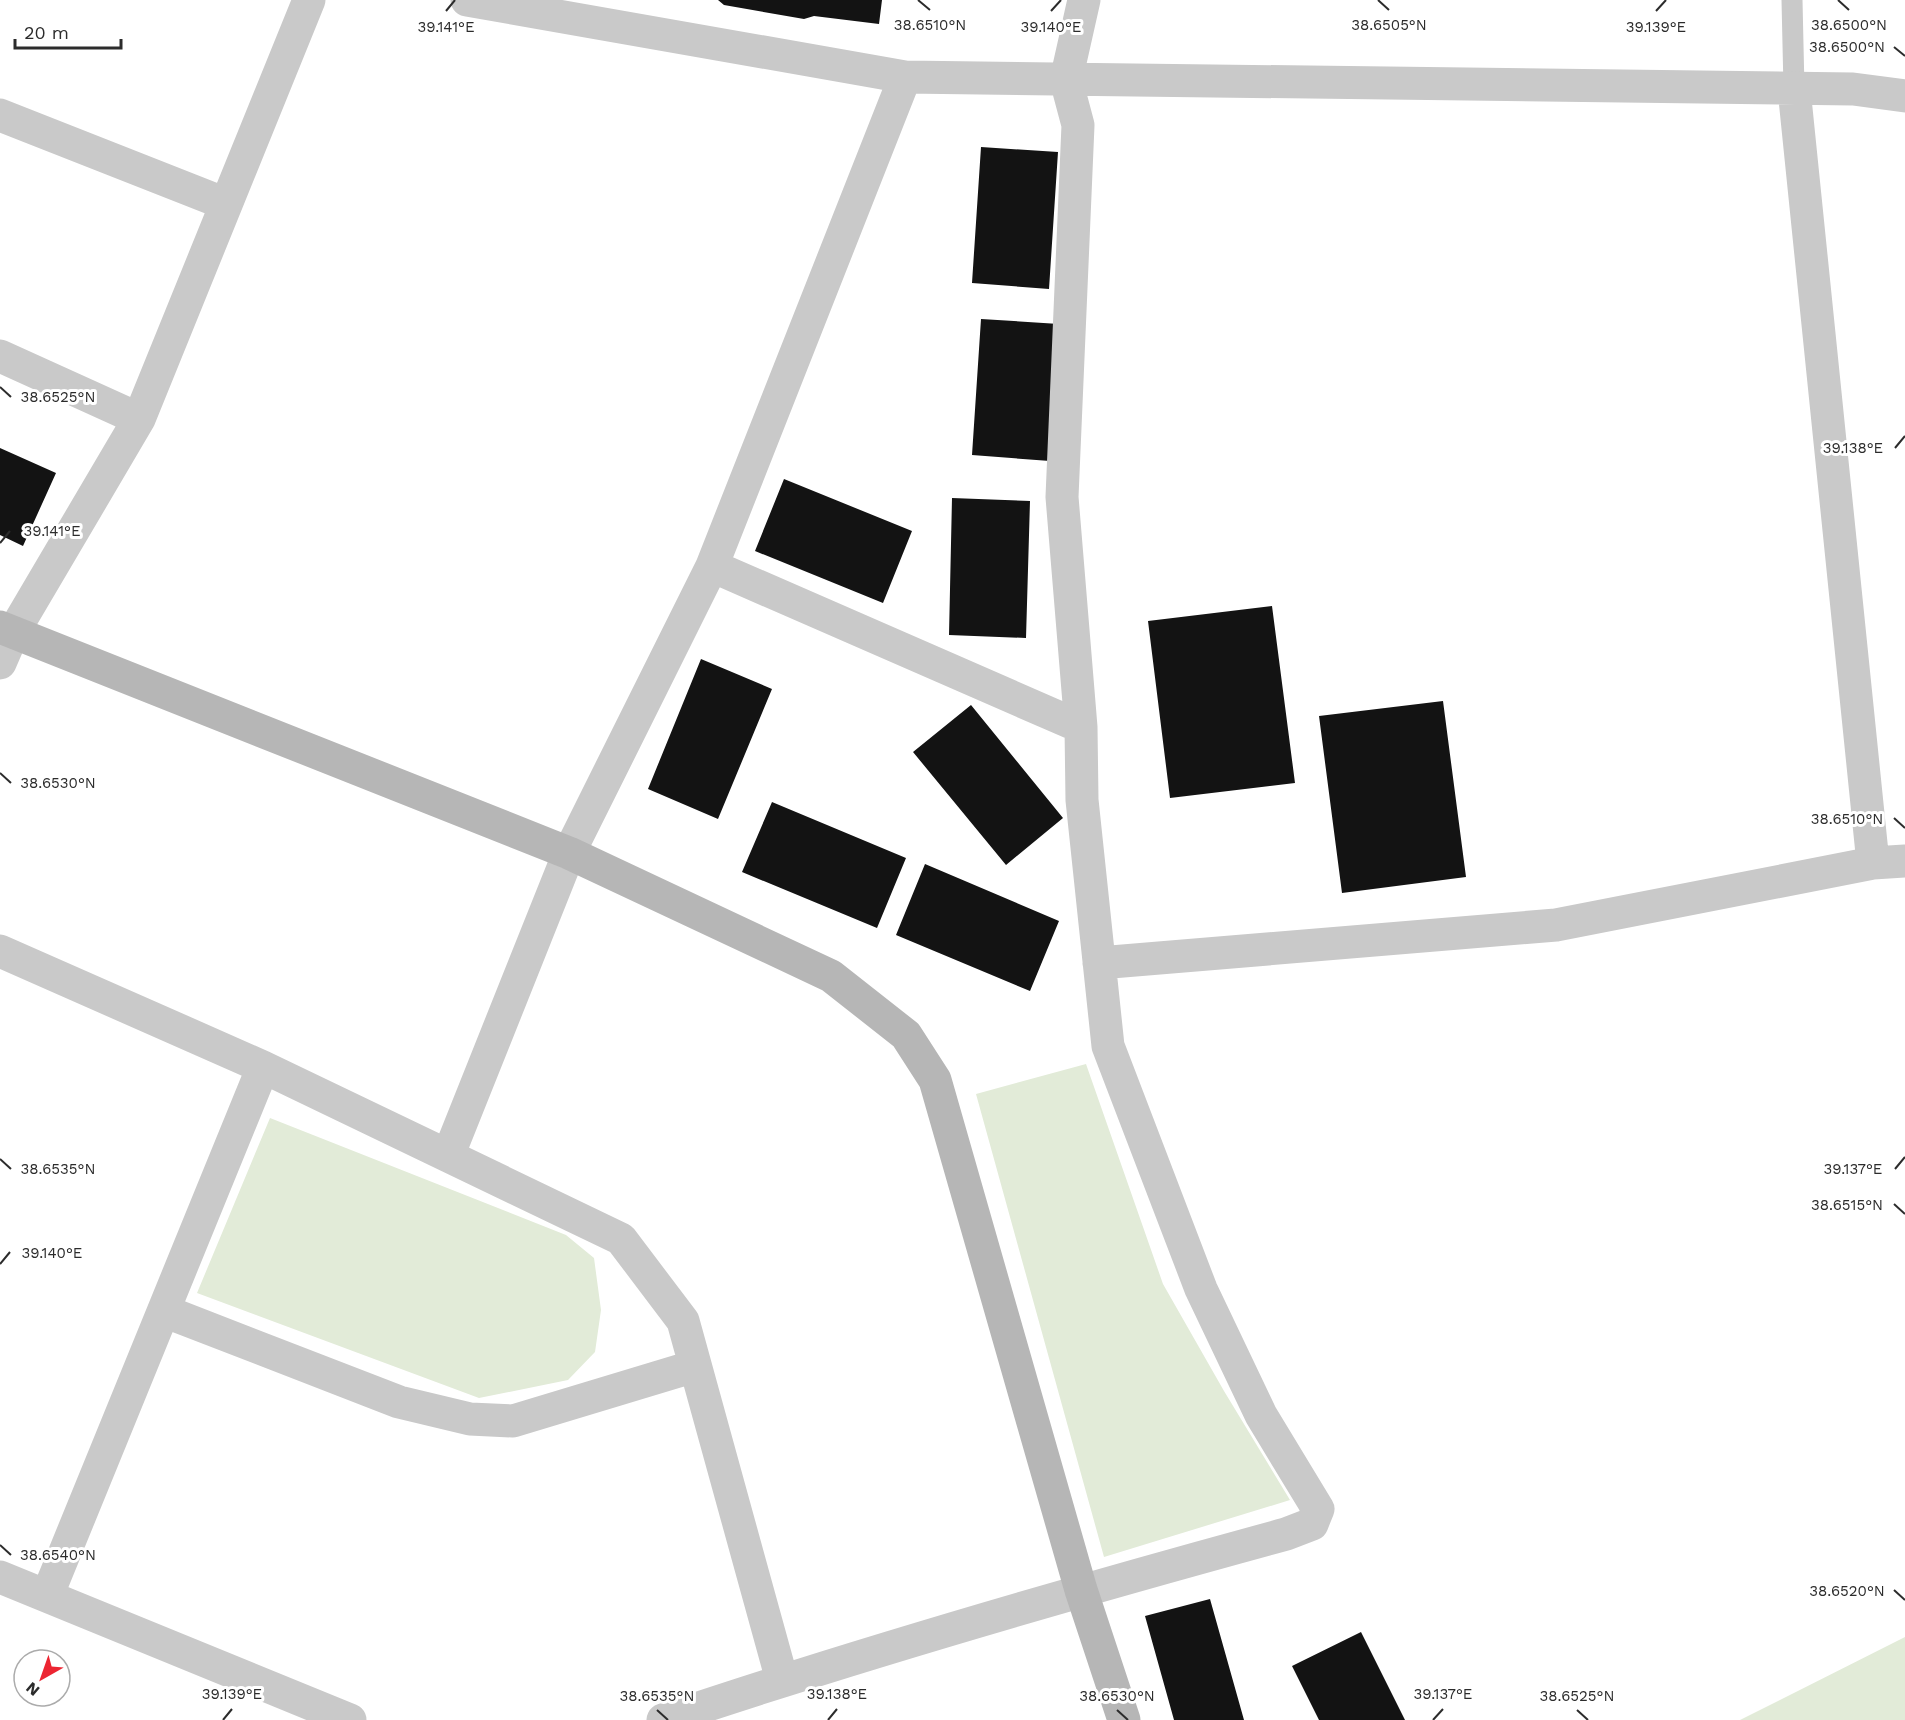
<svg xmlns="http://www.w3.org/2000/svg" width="1905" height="1720" font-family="'Work Sans',sans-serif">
	<rect width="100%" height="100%" fill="#fff"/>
	<path fill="#e2ebd8" d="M1086,1064L1163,1284L1224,1391L1290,1500L1104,1557L976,1094Z
		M270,1118L566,1235L594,1258L601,1310L595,1352L568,1380L479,1398L197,1293Z
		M1905,1637V1720H1740Z"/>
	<path fill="#131313" d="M718,0H882L879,24L814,16L804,19L724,5Z
		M981,147L1058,152L1049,289L972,283Z
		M981,319L1059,324L1050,461L972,455Z
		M0,448L56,473L23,546L0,535Z
		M784,479L912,531L883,603L755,551Z
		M952,498L1030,501L1026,638L949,635Z
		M1272,606L1295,783L1170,798L1148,621Z
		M701,659L772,689L718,819L648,789Z
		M1443,701L1466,877L1342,893L1319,716Z
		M971,705L1063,818L1006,865L913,752Z
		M772,802L906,858L877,928L742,872Z
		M925,864L1059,921L1030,991L896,935Z
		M1210,1599L1244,1720H1174L1145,1616Z
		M1361,1632L1405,1720H1319L1292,1666Z"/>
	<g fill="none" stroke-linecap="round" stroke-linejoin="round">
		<path stroke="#c9c9c9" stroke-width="21" d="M1792,0L1794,89"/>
		<path stroke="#c9c9c9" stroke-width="33" d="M467,0L905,77L1853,89L1905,96
			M1794,89L1873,863
			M0,115L226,204
			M0,356L139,419L13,633L0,663
			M139,419L309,0
			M712,566L1081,727
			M0,951L263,1067L621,1239L683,1321L782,1680
			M1099,963L1556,925L1873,863L1905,861
			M448,1156L569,853L712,566L905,77
			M164,1311L399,1402L470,1419L513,1421L695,1366
			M0,1577L350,1720
			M47,1596L263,1067
			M663,1720C868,1651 1077,1591 1286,1534L1312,1524L1318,1509L1261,1415L1201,1289L1108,1046L1082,800L1081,727L1062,497L1078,125L1066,80L1084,0"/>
		<path stroke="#b6b6b6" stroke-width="33" d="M0,627L569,853L831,976L906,1035L935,1080L1081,1590L1124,1720"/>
	</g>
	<path fill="none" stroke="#2c2c2c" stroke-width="2" d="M918,0L930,10M1378,0L1389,10M1838,0L1849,10M446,11L455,0M1051,11L1061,0M1656,11L1666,0M1894,47L1905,56M0,387L11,397M1895,448L1905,436M0,543L10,531M0,773L11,783M1894,818L1905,828M0,1159L11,1169M1895,1169L1905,1157M1894,1204L1905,1214M0,1264L10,1252M0,1545L11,1555M1894,1590L1905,1600M657,1710L668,1720M1117,1710L1128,1720M1577,1710L1588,1720M223,1720L232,1709M828,1720L837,1709M1433,1720L1443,1709"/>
	<g font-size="15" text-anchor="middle" fill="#2c2c2c" stroke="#fff" stroke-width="6" stroke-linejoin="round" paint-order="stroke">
		<text x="930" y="30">38.6510°N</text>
		<text x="1389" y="30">38.6505°N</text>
		<text x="1849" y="30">38.6500°N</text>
		<text x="446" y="32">39.141°E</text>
		<text x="1051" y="32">39.140°E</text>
		<text x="1656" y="32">39.139°E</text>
		<text x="1847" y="52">38.6500°N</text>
		<text x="58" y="402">38.6525°N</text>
		<text x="1853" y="453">39.138°E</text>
		<text x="52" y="536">39.141°E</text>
		<text x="58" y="788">38.6530°N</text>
		<text x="1847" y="824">38.6510°N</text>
		<text x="58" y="1174">38.6535°N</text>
		<text x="1853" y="1174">39.137°E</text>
		<text x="1847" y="1210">38.6515°N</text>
		<text x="52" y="1258">39.140°E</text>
		<text x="58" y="1560">38.6540°N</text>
		<text x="1847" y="1596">38.6520°N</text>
		<text x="232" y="1699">39.139°E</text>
		<text x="837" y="1699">39.138°E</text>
		<text x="1443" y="1699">39.137°E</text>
		<text x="657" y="1701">38.6535°N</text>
		<text x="1117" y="1701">38.6530°N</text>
		<text x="1577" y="1701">38.6525°N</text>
	</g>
	<g transform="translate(42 1678) rotate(220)"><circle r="28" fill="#ffffff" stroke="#ababab" stroke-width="1.5"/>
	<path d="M0-4.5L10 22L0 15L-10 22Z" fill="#ec2532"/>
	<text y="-9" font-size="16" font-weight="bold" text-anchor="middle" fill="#2c2c2c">N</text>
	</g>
	<path d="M15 39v9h106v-9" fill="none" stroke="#2c2c2c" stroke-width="3"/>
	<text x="24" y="39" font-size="18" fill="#2c2c2c" stroke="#ffffff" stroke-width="4.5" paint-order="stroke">20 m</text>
</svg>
